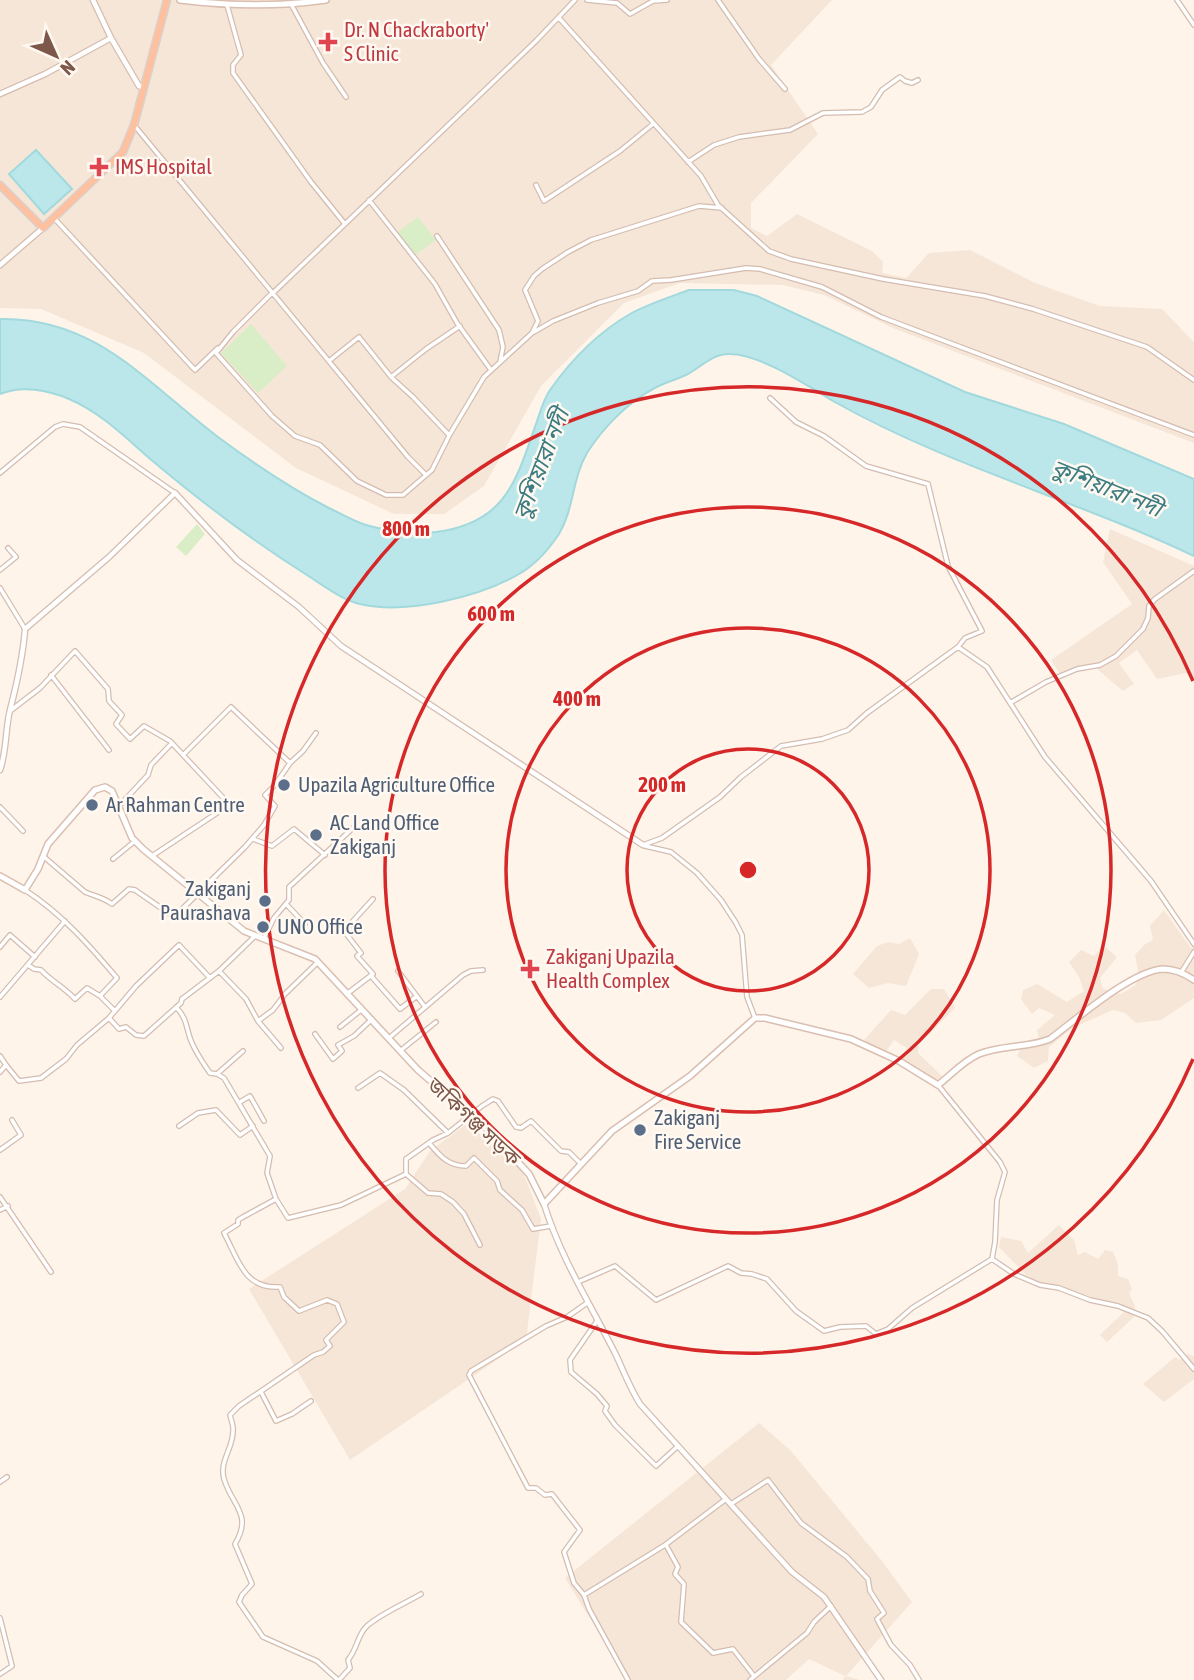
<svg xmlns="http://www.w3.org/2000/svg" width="1194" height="1680" font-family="'Asap Condensed','Noto Sans Bengali',sans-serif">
	<rect width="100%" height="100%" fill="#fef4ea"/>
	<path fill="#f6e6d7" d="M0,0H832L771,65L818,134L751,203V228L767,236L797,214L872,251L883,262L882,273L906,278L929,253L970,250L1035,283L1100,306L1162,309L1194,342V443L893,328L824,295L783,285L680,283L624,303L541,386L484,486L444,514H394L296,468L144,353L41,309L0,308Z
		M1110,529L1194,566V677L1186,673L1157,679L1137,650L1119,663L1134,684L1123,691L1096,668L1060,674L1051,660L1132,604L1103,562Z
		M1164,910L1191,948L1194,946V998L1161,1020L1136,1023L1125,1013L1113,1010L1072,1028L1049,1047L1048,1061L1034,1068L1017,1056L1023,1042L1039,1040L1037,1030L1055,1015L1039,1008L1032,1014L1021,999L1023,990L1037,984L1067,1002L1084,991L1079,977L1069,962L1081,950L1094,956L1103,945L1117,957L1100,978L1102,987L1108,991L1121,994L1136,985L1138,970L1135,955L1144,945L1153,940L1150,926Z
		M910,938L919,954L906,986L888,983L869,988L853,974L877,946L888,942L899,944Z
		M931,989H944L955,1008L919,1044L918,1053L944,1078L937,1082L901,1060L907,1048L894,1040L885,1053L864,1040L891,1010L905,1015Z
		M468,1123L523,1172L541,1219L526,1340L350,1460L249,1289L405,1189L430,1151Z
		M1059,1225L1074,1240L1078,1255L1085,1252L1098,1259L1105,1250L1113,1252L1118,1264V1276L1128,1279L1132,1289L1129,1293L1135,1306L1134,1317L1107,1342L1100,1335L1124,1312L1120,1307L1060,1286L1041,1284L1026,1275L999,1247L1001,1237L1021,1241L1028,1253Z
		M1188,1354L1194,1356V1379L1164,1402L1143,1384L1175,1357L1179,1360Z
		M759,1423L790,1450L882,1561L912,1602L846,1676L860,1680H843L845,1676L809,1659L786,1680H628L565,1578Z"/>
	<path fill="#d9eec6" d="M418,217L436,240L414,256L396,233Z
		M251,324L287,366L258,393L221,353Z
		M197,524L205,534L186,556L176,547Z"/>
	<path fill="#bbe7ea" stroke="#a1d9dd" stroke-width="2" d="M36,150L72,189L44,214L9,174Z
		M689,290H734L757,296L965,392L1064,424L1194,479V556C1076,500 948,466 833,401C808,386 760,354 730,354C713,353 700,368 686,375C675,380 663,383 653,389C628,402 602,429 587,453C572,479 574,509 559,534C549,549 535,565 519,574C480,597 405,615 360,604C343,600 325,587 310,577C254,542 200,501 149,458C125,437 100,412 69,399C48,390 22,385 0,394V319C96,317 148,384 218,437C253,463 290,488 329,508C340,513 351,520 363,524C383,531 414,534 436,532C506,523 516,481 536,424C540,413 543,400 550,390C571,360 599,332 630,314C648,304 670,297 689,290Z"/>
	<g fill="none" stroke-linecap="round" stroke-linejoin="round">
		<g stroke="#d4bdb0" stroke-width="6">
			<path id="minor" d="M587,0L617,3L630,14L653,1L667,0
				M718,0L759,59L785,89
				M1177,0L1194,25
				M291,4L323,63L346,97
				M227,5L241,55L233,65V73L311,182L345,224
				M559,18L701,176L718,205L769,251L791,259L883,279L985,296L1033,309L1147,347L1194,380
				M134,125L408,457L426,475
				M688,162L714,145L739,137L790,130L823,113L862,112L871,107L882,90L900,77L905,81L912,83L918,80
				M536,185L544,201L620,151L653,124
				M369,200L435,284L457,323L491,370
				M54,218L195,370L218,348
				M437,236L499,330L503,347L500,362
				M273,292L233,332L216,353L272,416L295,436L320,445L357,481L386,495H403L432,470L450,434L484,377L532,333L538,321L525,290L534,276L542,269L568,252L591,240L699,206L722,208
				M273,293L536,41L575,0
				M534,332L553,321L598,303L638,291L652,281L671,280L746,268L760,269L822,287L881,317L1194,435
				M329,361L359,337L391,377L426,349L460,326
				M392,378L413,397L449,435
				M770,398L796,422L824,436L866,466L928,484L948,566L982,631L965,638L958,647
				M0,473L55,427L63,424L80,427L175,493
				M0,570L16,557L8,548
				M0,588L25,629
				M51,675L109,750
				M1010,703L1046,682L1077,669L1100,665L1116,656L1143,629L1148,618L1149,606L1155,599L1194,571
				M10,711L40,688L75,651L108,689L109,701L122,715L116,724L130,739L144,726L170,741L228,803L217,813L152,856
				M184,754L231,707L290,763L303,751L316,733
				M120,805L148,775L151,765L172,743
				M0,807L23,831
				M253,839L272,846L294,829L325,855
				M643,845L662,838L720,797L741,777L781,746L822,739L848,730L867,713L958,647L987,667L1045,757L1151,881L1194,944
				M645,846L671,852L697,873L721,900L736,923L742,935L747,997L755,1018
				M43,856L85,892C94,896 103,897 112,904L129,889L135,890L174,917L245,847L264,825L275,806L265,795L275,785L290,763
				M113,859L135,841
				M25,890C62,914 89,945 117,978L100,996
				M286,904L305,924
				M264,938L274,918L289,900V887L354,827
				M0,947L10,935L35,957
				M28,965L34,969L41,970C51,981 64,987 75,999L87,988L100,996L115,1011
				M219,971L246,999L258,1021L281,1048
				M398,971L425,1007
				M1182,971L1194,952
				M372,977L400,1009L417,996
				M348,993L373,974L357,956L361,953L344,931L373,899
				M0,997L65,921
				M176,1007C186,1017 186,1026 190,1038C194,1050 203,1063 210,1073L217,1074L224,1078L270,1156L267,1173L276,1199L243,1217L238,1220V1224L224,1233C239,1261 244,1289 280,1287L284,1297L299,1311L327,1300L337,1304L344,1322L326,1340L330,1346L323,1352L314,1355L239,1406L230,1415C231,1420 234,1426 233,1431C233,1449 219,1461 224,1479C232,1506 253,1514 235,1544L252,1584L242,1595L239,1602L263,1637L317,1661L338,1680
				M109,1018L119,1029L126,1027L136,1035L144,1036L181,1003L182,999L219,971L254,937
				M258,1021L273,1010L285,994L318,962
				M340,1027L361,1010
				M315,1034L333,1059L342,1051L338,1045L354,1036L372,1019
				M389,1038L463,975L471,971L483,970
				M400,1051L436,1022
				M0,1056L6,1065
				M0,1072L6,1065L19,1081L41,1078L66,1059L77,1045L109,1018L136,986L179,945L210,978
				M217,1074L243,1051
				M938,1085L1000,1162L1005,1172L997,1200L995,1242L992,1259L1014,1274L1040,1285L1059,1288L1090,1300L1118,1306L1148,1318L1162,1331L1194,1369
				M358,1088L380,1073L404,1090L448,1133
				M240,1102L250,1096L264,1121
				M179,1126L198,1113L216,1110L240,1135L253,1126
				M429,1143C440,1156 448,1166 466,1166L474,1158L497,1181L500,1190L522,1210L533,1229L551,1226
				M0,1150L21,1135L12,1120
				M0,1197L51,1272
				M276,1199L288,1218L341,1205L406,1174
				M0,1210L8,1206
				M480,1245L464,1214L453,1202L441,1194L428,1193L406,1174V1159L433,1140L448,1133L482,1106L493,1099L498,1101L516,1127L521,1128L531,1121L561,1151L569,1152L581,1164
				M578,1282L615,1266L656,1300L728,1266L741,1273L752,1274L767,1279L796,1311L824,1331L840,1327L866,1326L876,1334L888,1329L912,1308L992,1259
				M597,1321L570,1360L571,1372L597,1394L607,1406L605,1411L615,1425L656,1466L678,1446
				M261,1392L276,1421L292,1414L311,1401
				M0,1482L7,1477
				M731,1504L768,1480L801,1523L847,1557L868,1579L870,1591L884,1613L877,1619L891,1645L910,1665L919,1680
				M666,1545L678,1567L675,1574L684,1584L681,1622L713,1653L733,1649L754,1676
				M584,1595L574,1583L564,1552L580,1530L552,1494L545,1495L536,1488H528L469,1375L471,1371L546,1326L567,1317L587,1303
				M0,1618L12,1666L0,1674
				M339,1680L350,1668L348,1660C358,1648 357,1635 367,1626C380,1614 406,1603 421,1594
				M628,1680L589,1609L584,1595L665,1545L726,1499
				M750,1680L807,1633L814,1622L831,1606"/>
		</g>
		<g stroke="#d4bdb0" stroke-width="7">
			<path id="tertiary" d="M93,0L111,38L139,86L143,87
				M0,94L45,74L111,38
				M0,265L43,228
				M0,770C7,750 5,730 10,710C17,683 23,657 25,629L109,557L175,493L237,560L299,607L341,646L643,845
				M544,1204C561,1259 591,1305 616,1355C624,1372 630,1388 640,1404L792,1572L824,1597L881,1680"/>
		</g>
		<g stroke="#dabeb0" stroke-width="8">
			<path id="secondary" d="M180,0C229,6 277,7 326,0
				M0,876L25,890L38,869L48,844L95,790L105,787L112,791L132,838L143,849L244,931L315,959L418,1070L489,1131L529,1174L544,1204L612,1131L690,1076L755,1018H765L851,1039L899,1061L938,1085C951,1075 963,1061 979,1054C1001,1045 1028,1048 1050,1039C1077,1019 1131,971 1163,969C1175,969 1184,973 1194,980"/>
		</g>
		<g stroke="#dad0cc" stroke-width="9">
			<path id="trunk" d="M0,185L43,228L123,152L134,125L167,0"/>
		</g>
		<use href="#minor" stroke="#fff" stroke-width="3.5"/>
		<use href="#tertiary" stroke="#fff" stroke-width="4.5"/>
		<use href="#secondary" stroke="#fff" stroke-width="5"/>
		<use href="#trunk" stroke="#fec09e" stroke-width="6"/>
	</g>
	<g fill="none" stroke="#d62828" stroke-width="3.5">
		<circle cx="748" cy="870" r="121"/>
		<circle cx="748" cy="870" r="242"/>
		<circle cx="748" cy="870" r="363"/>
		<path d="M1193 1059A483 483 0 1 1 1193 681"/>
	</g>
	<g fill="#e0444e" stroke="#fff9f2" stroke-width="2.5">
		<path d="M324.5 31.5h7v7h7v7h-7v7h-7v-7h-7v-7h7z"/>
		<path d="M95.5 156.5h7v7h7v7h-7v7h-7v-7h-7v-7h7z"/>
		<path d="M526.5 958.5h7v7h7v7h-7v7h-7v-7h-7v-7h7z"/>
	</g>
	<g fill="#5c6f8a" stroke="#fff9f2" stroke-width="2.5">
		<circle cx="284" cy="785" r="7"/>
		<circle cx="92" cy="805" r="7"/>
		<circle cx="316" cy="835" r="7"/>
		<circle cx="265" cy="901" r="7"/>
		<circle cx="263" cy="927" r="7"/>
		<circle cx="640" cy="1130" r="7"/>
	</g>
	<g text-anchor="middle" stroke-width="5" stroke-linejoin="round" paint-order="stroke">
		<g font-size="21" fill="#be3a42" stroke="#fff9f2" text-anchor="start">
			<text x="344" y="37">Dr. N Chackraborty'<tspan x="344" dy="24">S Clinic</tspan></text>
			<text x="115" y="174">IMS Hospital</text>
			<text x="546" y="964">Zakiganj Upazila<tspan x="546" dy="24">Health Complex</tspan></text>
		</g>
		<g font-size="21" fill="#4e5e75" stroke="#fff9f2" text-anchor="start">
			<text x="298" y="792">Upazila Agriculture Office</text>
			<text x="106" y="812">Ar Rahman Centre</text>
			<text x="330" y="830">AC Land Office<tspan x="330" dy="24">Zakiganj</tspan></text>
			<text x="251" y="896" text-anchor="end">Zakiganj<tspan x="251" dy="24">Paurashava</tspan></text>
			<text x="277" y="934">UNO Office</text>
			<text x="654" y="1125">Zakiganj<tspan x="654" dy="24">Fire Service</tspan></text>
		</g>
		<g font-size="21" fill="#7c574a" stroke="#fff9f2">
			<text transform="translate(474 1122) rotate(43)" y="7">জকিগঞ্জ সড়ক</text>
		</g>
		<g font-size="23" font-style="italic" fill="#3c7c82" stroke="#fff9f2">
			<text transform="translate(541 464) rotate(-69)" y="8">কুশিয়ারা নদী</text>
			<text transform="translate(1107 488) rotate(22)" y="8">কুশিয়ারা নদী</text>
		</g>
	</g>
	<circle cx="748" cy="870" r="10" fill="#d62828" stroke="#fff9f2" stroke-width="3.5"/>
	<g font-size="21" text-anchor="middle" font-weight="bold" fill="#d62828" stroke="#fff9f2" stroke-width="5" stroke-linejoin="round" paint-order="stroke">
		<text x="406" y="536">800 m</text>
		<text x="491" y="621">600 m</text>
		<text x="577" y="706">400 m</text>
		<text x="662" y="792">200 m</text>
	</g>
	<g transform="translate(56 56) rotate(135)" stroke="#fff9f2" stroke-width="5" paint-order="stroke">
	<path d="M0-5L12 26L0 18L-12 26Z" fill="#7c574a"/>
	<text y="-10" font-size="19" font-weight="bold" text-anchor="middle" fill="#7c574a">N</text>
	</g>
</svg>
